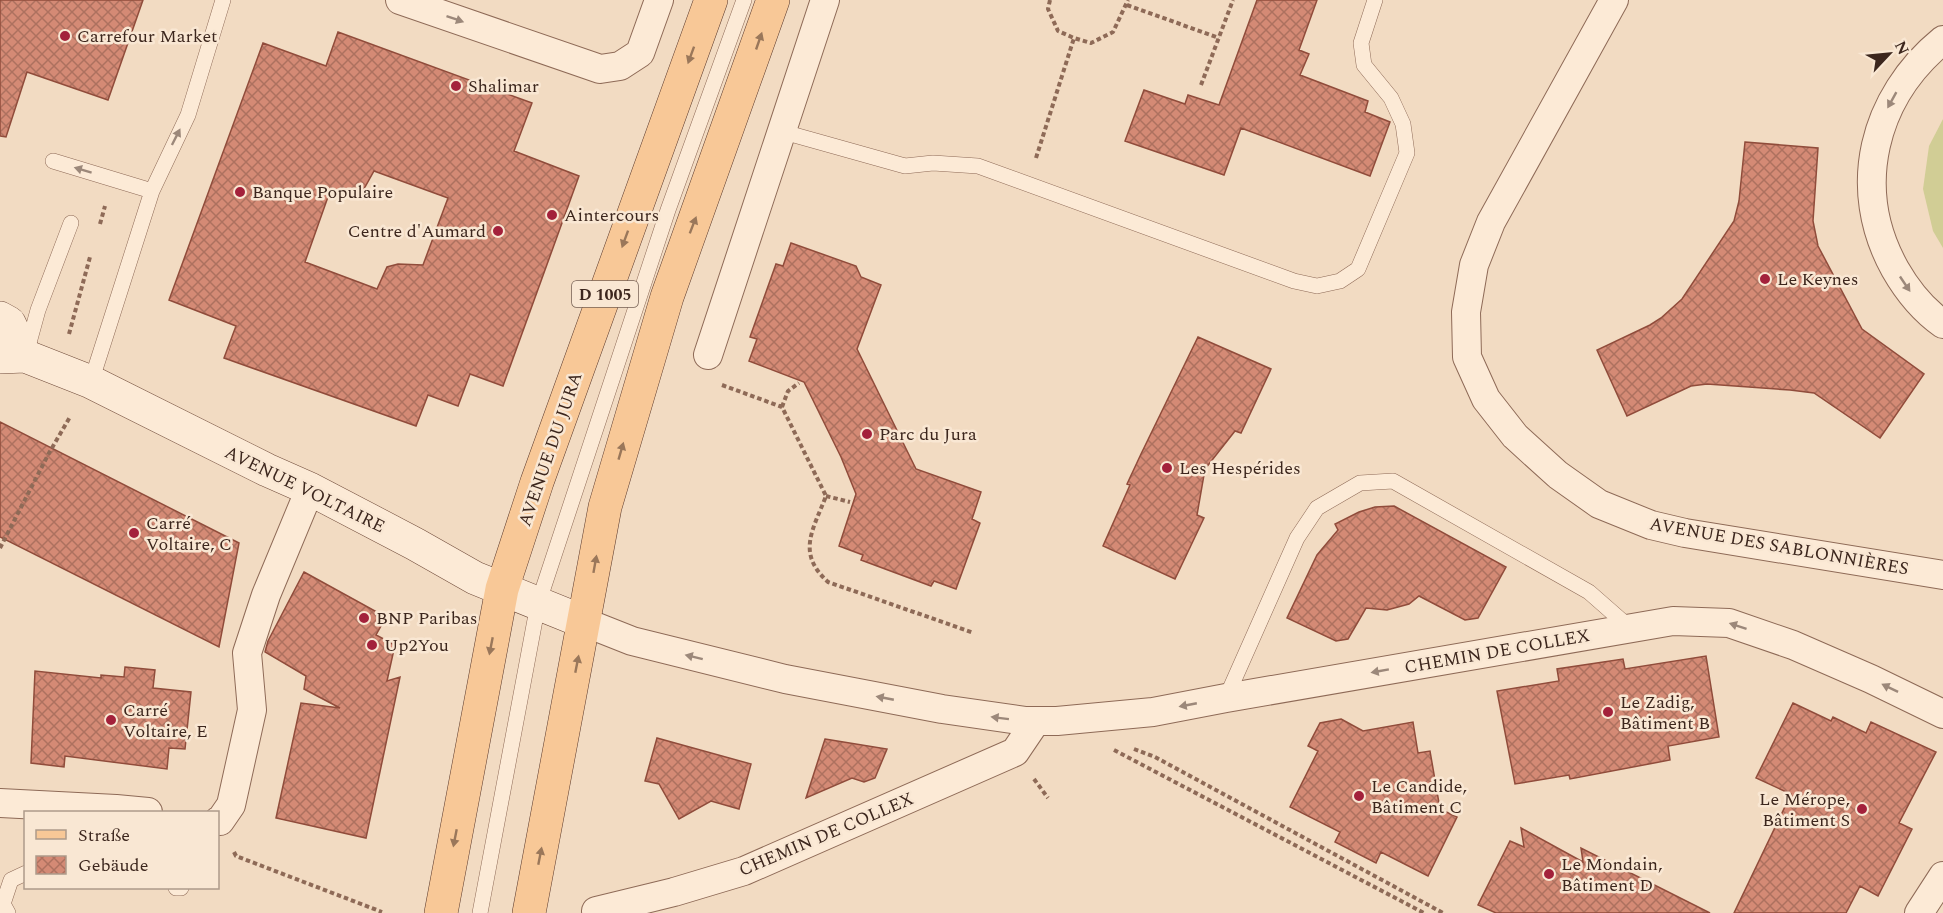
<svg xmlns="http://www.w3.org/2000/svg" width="1943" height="913" font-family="Spectral,serif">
	<defs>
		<pattern id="building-cross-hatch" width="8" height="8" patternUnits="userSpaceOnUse" patternTransform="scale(1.5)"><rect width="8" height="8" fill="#d48a75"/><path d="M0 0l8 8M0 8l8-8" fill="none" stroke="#ad715f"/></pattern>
	</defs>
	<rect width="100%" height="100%" fill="#f2dbc2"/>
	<path fill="#d1cd95" d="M1943,119V248L1933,231L1923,189L1929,146Z"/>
	<path fill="url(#building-cross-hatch)" stroke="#904c3b" stroke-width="1.5" fill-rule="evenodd" d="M0,0H143L108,100L27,72L6,137L0,136Z
		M1257,0H1317L1299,50L1309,54L1300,75L1368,101L1365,112L1390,122L1370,176L1241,128L1224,175L1125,141L1144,90L1185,104L1188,95L1219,105Z
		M338,32L532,103L514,151L579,176L503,386L470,374L458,406L428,395L416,426L224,358L236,326L169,300L263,43L326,66ZM374,171L448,198L423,265L398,264L387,267L377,289L305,262L329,194L360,196Z
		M1745,142L1818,148L1813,221L1818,246L1862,329L1924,374L1880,438L1814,393L1790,390L1707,384L1691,386L1627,416L1597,350L1650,325L1661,318L1682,299L1734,221L1739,201Z
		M791,243L856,266L861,277L881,285L857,349L916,469L981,492L972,519L980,523L956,589L934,581L931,586L861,560L863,555L839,546L856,494L841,457L804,382L749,361L757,339L750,337L776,264L783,266Z
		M1198,337L1271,369L1241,433L1235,431L1205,469L1197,515L1204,518L1175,579L1103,546L1130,485L1127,484L1141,454Z
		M0,422L239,543L219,647L0,537Z
		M1394,506L1506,567L1478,618L1465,620L1419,596L1409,604L1387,610L1366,608L1348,639L1336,641L1287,618L1317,555L1338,530L1335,524L1359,512L1375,507Z
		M304,572L386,617L376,635L395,645L387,681L400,677L366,838L276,818L301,703L340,708L304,689L306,676L265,652L268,641Z
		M1706,656L1719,737L1668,746L1670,760L1570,779L1569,775L1515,784L1497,691L1559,681L1557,669L1623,659L1625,669Z
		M125,667L155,670L153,688L191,692L185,749L169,748L167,769L65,756L64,767L31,763L35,671L101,678V675L124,677Z
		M1793,703L1831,721L1833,717L1866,733L1871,722L1936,752L1899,823L1912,829L1878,896L1860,886L1846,913H1734L1791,794L1756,778Z
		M1341,719L1363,731L1413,722L1418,753L1430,751L1440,809L1457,817L1428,876L1381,852L1376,863L1335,842L1340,832L1290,807L1318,751L1308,746L1320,723Z
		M657,738L751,764L739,809L711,801L679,819L659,784L645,781Z
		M825,739L887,749L875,778L864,782L852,778L806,798Z
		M1521,828L1583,862L1581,848L1710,913H1496L1478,905L1510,841L1524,847Z"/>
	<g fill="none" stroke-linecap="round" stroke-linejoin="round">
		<g stroke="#8e6a57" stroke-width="16">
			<path id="lane" d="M780,131L905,166L933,163L978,166L1294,281L1317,286L1340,281L1358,269L1407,153L1403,124L1391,98L1364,65L1361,43L1375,0
				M53,161L152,191
				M27,350L38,310L71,223
				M91,382L152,191L188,115L223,0
				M1226,698L1297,538L1317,508L1360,483L1393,481L1589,592L1630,628
				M176,888H181
				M8,913L3,904L11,880L26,873
				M480,913L538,604L668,210L744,0"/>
		</g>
		<g stroke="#8e6a57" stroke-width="30">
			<path id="street" d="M400,0L600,69L620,66L640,53L659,0
				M1614,0L1491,222L1474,265L1466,312L1467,357L1486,399L1515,436L1558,475L1599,504L1651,525L1685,533L1943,575
				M1943,40C1873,97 1850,188 1895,269C1907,290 1923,310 1943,324
				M708,355L825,0
				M584,622L632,641L785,679L942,709L1026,721H1057L1153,712L1226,698L1673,621L1729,623L1793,645L1871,679L1943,714
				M0,803L116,809L148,812
				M218,821H220L231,805L252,710L247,653L266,595L310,489
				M596,911L674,892L744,871L1015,752L1036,721
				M1919,913L1943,876"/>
		</g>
		<g stroke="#704b3a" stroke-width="34">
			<path id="secondary" d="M0,318L9,323L25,356
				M0,357L25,356L91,382L267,470L310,489L415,544L475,578L584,622"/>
		</g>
		<g stroke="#5b392c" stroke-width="34">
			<path id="primary" d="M441,913L502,589L537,482L711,0
				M529,913L605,507L667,297L773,0"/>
		</g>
		<path stroke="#8e6a57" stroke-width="4" stroke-dasharray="4.5 3" stroke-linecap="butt" d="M1050,0L1048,9L1058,31L1074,38L1091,43L1113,32L1128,0
			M1127,5L1219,38
			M1201,85L1233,0
			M1036,158L1074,38
			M100,224L105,206
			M69,334L90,257
			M722,385L782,407L826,496C813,530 796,553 828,582L974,633
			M782,407L788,391L799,383
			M826,496L850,502
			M0,548L49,453L70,417
			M1134,749L1155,757L1443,913
			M1114,750L1424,913
			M1034,779L1048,798
			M234,852L236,856L382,912"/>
		<use href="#lane" stroke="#fcead6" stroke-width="15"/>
		<use href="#street" stroke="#fcead6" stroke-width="28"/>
		<use href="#secondary" stroke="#fcead6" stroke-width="33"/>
		<use href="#primary" stroke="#f8c897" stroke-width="33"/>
	</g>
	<defs><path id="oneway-solid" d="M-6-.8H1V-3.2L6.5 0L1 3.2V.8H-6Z" transform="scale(1.5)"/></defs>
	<g fill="#9c887a">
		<use href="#oneway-solid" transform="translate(455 19) rotate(19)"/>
		<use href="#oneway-solid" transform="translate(1892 100) rotate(119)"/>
		<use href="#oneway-solid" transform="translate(176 137) rotate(-63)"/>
		<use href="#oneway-solid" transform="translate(83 170) rotate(-163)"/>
		<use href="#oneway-solid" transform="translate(1905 284) rotate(56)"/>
		<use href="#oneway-solid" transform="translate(1738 626) rotate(-162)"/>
		<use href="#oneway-solid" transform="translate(694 657) rotate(-166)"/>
		<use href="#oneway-solid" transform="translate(1380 671) rotate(170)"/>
		<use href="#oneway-solid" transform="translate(1890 688) rotate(-154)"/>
		<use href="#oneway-solid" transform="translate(885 698) rotate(-169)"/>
		<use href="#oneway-solid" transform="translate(1188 705) rotate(169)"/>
		<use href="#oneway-solid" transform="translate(1000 718) rotate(-173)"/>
	</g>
	<g fill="#9a775a">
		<use href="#oneway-solid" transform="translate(759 41) rotate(-71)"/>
		<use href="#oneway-solid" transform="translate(691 55) rotate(110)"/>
		<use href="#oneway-solid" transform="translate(693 225) rotate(-69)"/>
		<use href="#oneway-solid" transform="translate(625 239) rotate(110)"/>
		<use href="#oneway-solid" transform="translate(621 451) rotate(-74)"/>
		<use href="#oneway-solid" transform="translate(595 564) rotate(-80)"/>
		<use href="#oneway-solid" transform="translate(491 646) rotate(101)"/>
		<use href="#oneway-solid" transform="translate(577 664) rotate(-79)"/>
		<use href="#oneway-solid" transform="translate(455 838) rotate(101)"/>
		<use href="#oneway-solid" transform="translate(540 856) rotate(-79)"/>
	</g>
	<g fill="#a3213b" stroke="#f9e7d3" stroke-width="2">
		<circle cx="65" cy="36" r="6"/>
		<circle cx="456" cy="86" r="6"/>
		<circle cx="240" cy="192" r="6"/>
		<circle cx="552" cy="215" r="6"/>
		<circle cx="498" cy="231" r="6"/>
		<circle cx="1765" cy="279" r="6"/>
		<circle cx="867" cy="434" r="6"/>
		<circle cx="1167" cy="468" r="6"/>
		<circle cx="134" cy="533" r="6"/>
		<circle cx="364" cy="618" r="6"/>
		<circle cx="372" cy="645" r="6"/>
		<circle cx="1608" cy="712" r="6"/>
		<circle cx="111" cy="720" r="6"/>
		<circle cx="1359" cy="796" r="6"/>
		<circle cx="1862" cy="809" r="6"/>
		<circle cx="1549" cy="874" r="6"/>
	</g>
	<g text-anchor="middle" stroke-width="5" stroke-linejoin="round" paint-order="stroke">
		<rect fill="#f9e7d3" stroke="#756054" stroke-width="1.5" x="572" y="281" width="66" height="26" rx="4.5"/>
		<g font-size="16" font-weight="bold" fill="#3c261d">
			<text x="605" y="300">D 1005</text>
		</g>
		<g font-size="18" fill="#3c261d" stroke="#f9e7d3" text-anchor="start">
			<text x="77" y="42">Carrefour Market</text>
			<text x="468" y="92">Shalimar</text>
			<text x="252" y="198">Banque Populaire</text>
			<text x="564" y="221">Aintercours</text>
			<text x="486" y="237" text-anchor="end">Centre d'Aumard</text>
			<text x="1777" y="285">Le Keynes</text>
			<text x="879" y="440">Parc du Jura</text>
			<text x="1179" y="474">Les Hespérides</text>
			<text x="146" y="529">Carré<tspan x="146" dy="21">Voltaire, C</tspan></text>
			<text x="376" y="624">BNP Paribas</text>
			<text x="384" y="651">Up2You</text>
			<text x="1620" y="708">Le Zadig,<tspan x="1620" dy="21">Bâtiment B</tspan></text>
			<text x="123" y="716">Carré<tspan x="123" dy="21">Voltaire, E</tspan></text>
			<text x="1371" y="792">Le Candide,<tspan x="1371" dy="21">Bâtiment C</tspan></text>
			<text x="1850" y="805" text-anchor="end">Le Mérope,<tspan x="1850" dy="21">Bâtiment S</tspan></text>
			<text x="1561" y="870">Le Mondain,<tspan x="1561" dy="21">Bâtiment D</tspan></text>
		</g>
		<g font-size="18" fill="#3c261d" stroke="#f9e7d3">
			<text transform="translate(550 449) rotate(-71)" y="6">AVENUE DU JURA</text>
			<text transform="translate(305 489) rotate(26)" y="6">AVENUE VOLTAIRE</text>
			<text transform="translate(1779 546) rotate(10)" y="6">AVENUE DES SABLONNIÈRES</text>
			<text transform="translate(1497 651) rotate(-10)" y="6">CHEMIN DE COLLEX</text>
			<text transform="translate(826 834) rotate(-23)" y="6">CHEMIN DE COLLEX</text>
		</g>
	</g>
	<rect x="24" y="811" width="195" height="78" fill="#f9e7d3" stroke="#ad9a8a" stroke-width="1.5"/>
	<rect x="36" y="830" width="30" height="9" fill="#f8c897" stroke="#ad9a8a" stroke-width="1.5"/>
	<text x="78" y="841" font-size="18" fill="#3c261d">Straße</text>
	<rect x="36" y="856" width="30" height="18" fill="url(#building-cross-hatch)" stroke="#ad9a8a" stroke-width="1.5"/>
	<text x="78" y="871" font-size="18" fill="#3c261d">Gebäude</text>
	<g transform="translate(1889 54) rotate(64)" stroke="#f9e7d3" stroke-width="4.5" paint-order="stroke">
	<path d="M0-4.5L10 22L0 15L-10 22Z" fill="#3c261d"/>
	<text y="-9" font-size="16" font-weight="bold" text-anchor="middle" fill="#3c261d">N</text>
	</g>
</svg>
